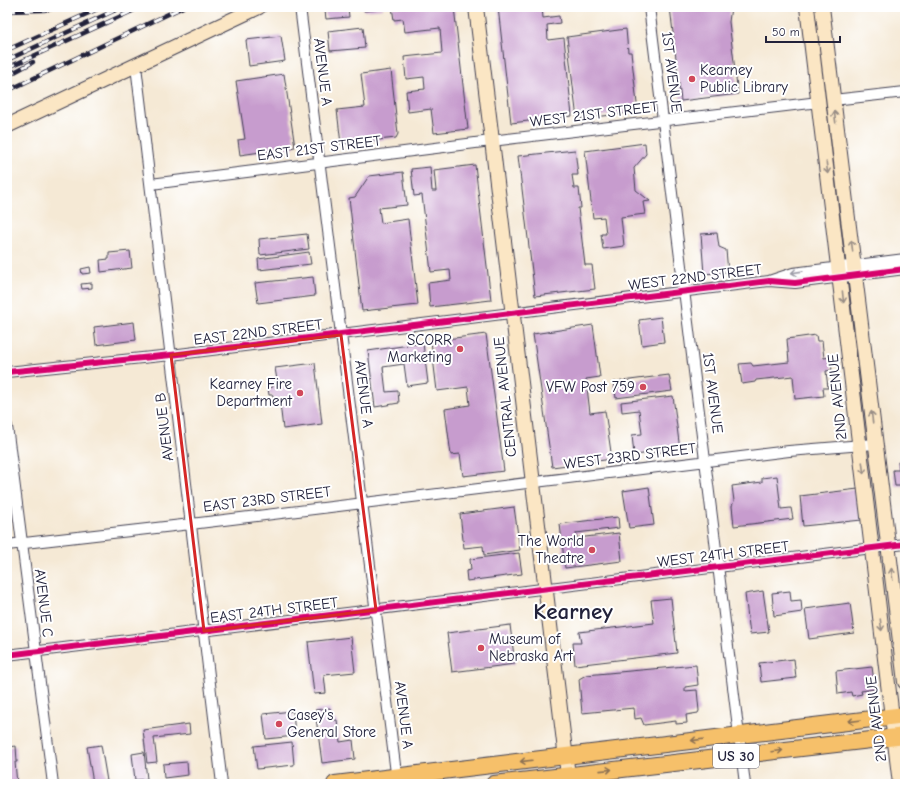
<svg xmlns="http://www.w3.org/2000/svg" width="912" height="791" font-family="'Comic Neue',sans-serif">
	<rect width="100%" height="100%" fill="#fff"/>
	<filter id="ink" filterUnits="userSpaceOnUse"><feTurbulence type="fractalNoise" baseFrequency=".025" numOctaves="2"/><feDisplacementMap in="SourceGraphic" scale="8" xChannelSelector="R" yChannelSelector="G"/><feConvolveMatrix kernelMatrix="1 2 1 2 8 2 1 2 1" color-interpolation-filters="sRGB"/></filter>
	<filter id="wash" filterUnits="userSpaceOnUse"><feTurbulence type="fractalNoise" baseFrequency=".012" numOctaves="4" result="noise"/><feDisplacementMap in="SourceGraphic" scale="16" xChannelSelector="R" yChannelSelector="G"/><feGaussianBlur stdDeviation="0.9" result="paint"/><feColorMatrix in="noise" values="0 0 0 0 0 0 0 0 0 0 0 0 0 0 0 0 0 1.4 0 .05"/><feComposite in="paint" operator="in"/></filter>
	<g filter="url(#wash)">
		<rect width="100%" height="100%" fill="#f5e9d5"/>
		<g id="blocks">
			<path fill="#c79cce" d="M327,7H348L349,17L326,19L325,11Z
				M363,7H383V9L364,11Z
				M392,7H454L468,129L434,133L431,109L408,112L406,91L425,89L424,77L406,79L404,57L442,53L440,28L405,32L403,19L394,20Z
				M498,7H542L543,18L559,16L560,23L547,25L548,40L564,38L572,116L511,123Z
				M670,7H731L729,22L738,94L681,101Z
				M363,27L365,48L330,51L328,31Z
				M626,29L628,52H631L638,112L577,119L567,37Z
				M281,36L285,61L249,66L246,40Z
				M391,70L398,134L396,138L341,144L337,110L365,107L361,74Z
				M284,74L295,147L240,155L238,140L245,139L236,81Z
				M645,143L646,154L634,168L636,190L650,201L643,202L645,214L621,217L624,246L603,249L601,234H606L604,217L593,218L585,151Z
				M575,150L578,175H572L574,188H579L581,208H578L585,265H592L595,289L535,296L518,156Z
				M475,165L491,300L430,307L428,283L451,280L450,270L431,272L422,195L414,196L411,169L430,167L432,191H436L434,170Z
				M403,172L407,205L379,208L381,223L408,219L418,305L362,311L349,198L355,197L369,176Z
				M717,233L719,247L726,250L728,272L704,274L701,234Z
				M307,234L309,249L260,255L259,239Z
				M130,251L132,268L101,272L100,260L109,259V253Z
				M309,252L311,264L259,270L258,259Z
				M90,267L91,273L82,274L81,269Z
				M313,277L315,296L258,303L255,283Z
				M92,283V288L82,289L81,284Z
				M661,317L664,342L642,345L639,320Z
				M134,322L136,340L96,345L94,327Z
				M593,325L600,377L586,379L590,413L605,411L612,459L552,467L533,334Z
				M486,334L504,471L463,476L460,454L451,455L445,409L470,405L468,387L437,391L431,341Z
				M816,335L817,341H822L824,358L830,357L832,370L826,371L828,388H823L824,396L795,399L793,376L756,380L755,382L742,384L739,364L751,363L753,366L789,362L787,339Z
				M423,343L428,383L407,386L404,364L383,367L386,392L398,391L399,403L375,407L368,351Z
				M315,363L322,424L283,429L280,403H274L273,395H269L268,388L273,387L272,381L277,380L275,368Z
				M669,375L672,391L616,398L614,382Z
				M673,396L680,450L634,455L632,435L642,434L639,410L622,412L621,402Z
				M905,461V486H895L893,470H899L898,462Z
				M777,476L781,509L791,508L793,519L734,526L732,506L734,501L732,486L762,482V478Z
				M649,487L654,525L629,528L623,491Z
				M858,489L862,520L803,526L800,496Z
				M514,507L520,550L484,555L483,546L464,548L460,514Z
				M618,517L619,528L576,533L577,538L619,533L622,561L565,568L560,524Z
				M519,553L522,574L467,581L466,571L471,570L470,559Z
				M763,591L769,632L750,634L745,594Z
				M790,591L791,601L801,600L802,612L774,616L772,593Z
				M671,598L677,653L575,665L573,643H581L579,632L654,623L651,600Z
				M850,603L854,633L809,639L805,609Z
				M510,625L515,664L452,672L447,633Z
				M351,637L355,672L324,675L326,693L314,694L308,642Z
				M794,659L796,678L761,682L759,663Z
				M696,665L698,685L685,687V691L697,690L699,711L698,713L686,715L687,723L676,724V721L644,725L641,718L635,719L634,708L582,713L579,679L586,675Z
				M872,667L875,689L861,691L862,694L852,696L851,692L838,694L836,671Z
				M330,708L332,720H337L340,742L353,740L355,759L322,763L315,710Z
				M293,711L295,736L266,739L263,714Z
				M189,724L190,734L154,738L157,762L147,763L143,730Z
				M292,742L294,765L257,769L254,746Z
				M101,745L107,781L93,783L87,747Z
				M16,746L17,762H15L17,784H7V747Z
				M144,752L147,779L135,780L132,754Z
				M187,762L188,775L164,778L163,764Z"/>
		</g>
	</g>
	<g filter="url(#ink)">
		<use href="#blocks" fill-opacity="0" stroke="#424052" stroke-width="1"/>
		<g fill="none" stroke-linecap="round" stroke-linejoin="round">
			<g stroke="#424052" stroke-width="12">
				<path id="street" d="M300,7L397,781
					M649,7L745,784
					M136,66L222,784
					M833,100L905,92
					M151,184L491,141L819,102
					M769,281L793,273L905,259
					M7,372L171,355L769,281L795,283L905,269
					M7,426L53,784
					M7,545L191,524L789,451L875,444
					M7,655L905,544"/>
			</g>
			<g stroke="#424052" stroke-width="16">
				<path id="secondary" d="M476,7L569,784
					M807,7L900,784
					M822,7L905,682
					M7,126L259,7"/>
			</g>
			<g stroke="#424052" stroke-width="18">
				<path id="primary" d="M335,784L905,715
					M494,784L905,736"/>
			</g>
			<use href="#street" stroke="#fff" stroke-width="10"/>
			<use href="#secondary" stroke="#fbe6c4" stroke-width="14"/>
			<use href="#primary" stroke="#f6c06b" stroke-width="16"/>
			<g stroke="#22223b" stroke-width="4.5">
				<path id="rail" d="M7,11L44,10L63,7
					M7,50L102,7
					M7,60L122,7
					M7,68L141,7
					M7,76L33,62
					M7,91L183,7"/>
			</g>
			<use href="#rail" stroke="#fff" stroke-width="3" stroke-dasharray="9" stroke-linecap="butt"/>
			<g stroke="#fff" stroke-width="8">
				<path id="cycleway" d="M7,372L171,355L769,281L795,283L905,269
					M7,655L905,544"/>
			</g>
			<use href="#cycleway" stroke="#d6006c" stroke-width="6"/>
		</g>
		<defs><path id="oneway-shaft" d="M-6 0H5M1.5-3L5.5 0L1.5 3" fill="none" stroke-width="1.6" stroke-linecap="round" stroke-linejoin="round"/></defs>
		<g stroke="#998e86">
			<use href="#oneway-shaft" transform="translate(835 117) rotate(-97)"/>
			<use href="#oneway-shaft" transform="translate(827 168) rotate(83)"/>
			<use href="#oneway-shaft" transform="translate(852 246) rotate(-97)"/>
			<use href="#oneway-shaft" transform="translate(843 297) rotate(84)"/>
			<use href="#oneway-shaft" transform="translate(872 417) rotate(-97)"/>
			<use href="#oneway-shaft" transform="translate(863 468) rotate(83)"/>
			<use href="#oneway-shaft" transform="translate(892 574) rotate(-97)"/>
			<use href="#oneway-shaft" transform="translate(881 625) rotate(83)"/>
		</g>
		<use stroke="#9c9ca7" href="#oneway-shaft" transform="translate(797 272) rotate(172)"/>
		<g stroke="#8c7153">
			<use href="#oneway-shaft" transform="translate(854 721) rotate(173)"/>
			<use href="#oneway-shaft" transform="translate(697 740) rotate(173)"/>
			<use href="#oneway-shaft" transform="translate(777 751) rotate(-7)"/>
			<use href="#oneway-shaft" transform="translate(526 761) rotate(173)"/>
			<use href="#oneway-shaft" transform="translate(606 770) rotate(-6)"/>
		</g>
	</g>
	<path fill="none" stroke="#d62828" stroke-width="3" stroke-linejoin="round" d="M341,335L376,610L204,631L171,355Z"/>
	<g fill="#d1495b" stroke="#fff" stroke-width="1.5">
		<circle cx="692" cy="79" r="4"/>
		<circle cx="460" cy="349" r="4"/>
		<circle cx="643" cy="387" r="4"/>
		<circle cx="300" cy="393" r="4"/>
		<circle cx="592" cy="550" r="4"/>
		<circle cx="481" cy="648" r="4"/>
		<circle cx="279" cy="724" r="4"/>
	</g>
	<g text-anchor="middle" stroke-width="4" stroke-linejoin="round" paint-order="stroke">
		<rect fill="#fff" stroke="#646476" stroke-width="1" x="713" y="744" width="46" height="24" rx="3"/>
		<g font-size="14" font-weight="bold" fill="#22223b">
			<text x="736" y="761">US 30</text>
		</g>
		<g font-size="15" fill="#22223b" stroke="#fff" text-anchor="end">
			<text x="700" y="75" text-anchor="start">Kearney<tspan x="700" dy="17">Public Library</tspan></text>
			<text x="452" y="345">SCORR<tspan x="452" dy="17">Marketing</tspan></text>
			<text x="292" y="389">Kearney Fire<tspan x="292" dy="17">Department</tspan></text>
			<text x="635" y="392">VFW Post 759</text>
			<text x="584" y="546">The World<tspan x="584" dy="17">Theatre</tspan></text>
			<text x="489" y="644" text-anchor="start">Museum of<tspan x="489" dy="17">Nebraska Art</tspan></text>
			<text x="287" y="720" text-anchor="start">Casey's<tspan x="287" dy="17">General Store</tspan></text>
		</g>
		<g font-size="15" fill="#22223b" stroke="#fff">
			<text transform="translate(323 72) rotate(83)" y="5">AVENUE A</text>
			<text transform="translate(672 72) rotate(83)" y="5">1ST AVENUE</text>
			<text transform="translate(594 114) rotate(-7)" y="5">WEST 21ST STREET</text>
			<text transform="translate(319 148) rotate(-7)" y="5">EAST 21ST STREET</text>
			<text transform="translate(695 277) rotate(-7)" y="5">WEST 22ND STREET</text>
			<text transform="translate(258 332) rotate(-7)" y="5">EAST 22ND STREET</text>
			<text transform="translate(713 393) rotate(83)" y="5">1ST AVENUE</text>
			<text transform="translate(364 394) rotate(83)" y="5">AVENUE A</text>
			<text transform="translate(505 397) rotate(-96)" y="5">CENTRAL AVENUE</text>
			<text transform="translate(837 397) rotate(-96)" y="5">2ND AVENUE</text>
			<text transform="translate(164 427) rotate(-97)" y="5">AVENUE B</text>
			<text transform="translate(630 456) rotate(-7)" y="5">WEST 23RD STREET</text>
			<text transform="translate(267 499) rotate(-7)" y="5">EAST 23RD STREET</text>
			<text transform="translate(723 554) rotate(-7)" y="5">WEST 24TH STREET</text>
			<text transform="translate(44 603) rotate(83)" y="5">AVENUE C</text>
			<text transform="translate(274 610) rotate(-7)" y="5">EAST 24TH STREET</text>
			<text transform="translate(404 715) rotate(83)" y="5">AVENUE A</text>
			<text transform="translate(876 719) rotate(-97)" y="5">2ND AVENUE</text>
		</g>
		<g font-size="23" font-weight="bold" fill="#22223b" stroke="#fff">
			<text x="573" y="619">Kearney</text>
		</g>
	</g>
	<rect width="912" height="791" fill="none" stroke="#fff" stroke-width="24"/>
	<path d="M766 36v6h74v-6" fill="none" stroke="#22223b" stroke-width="2"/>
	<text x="772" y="36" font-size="12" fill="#22223b" stroke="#ffffff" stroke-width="3" paint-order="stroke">50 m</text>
</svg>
